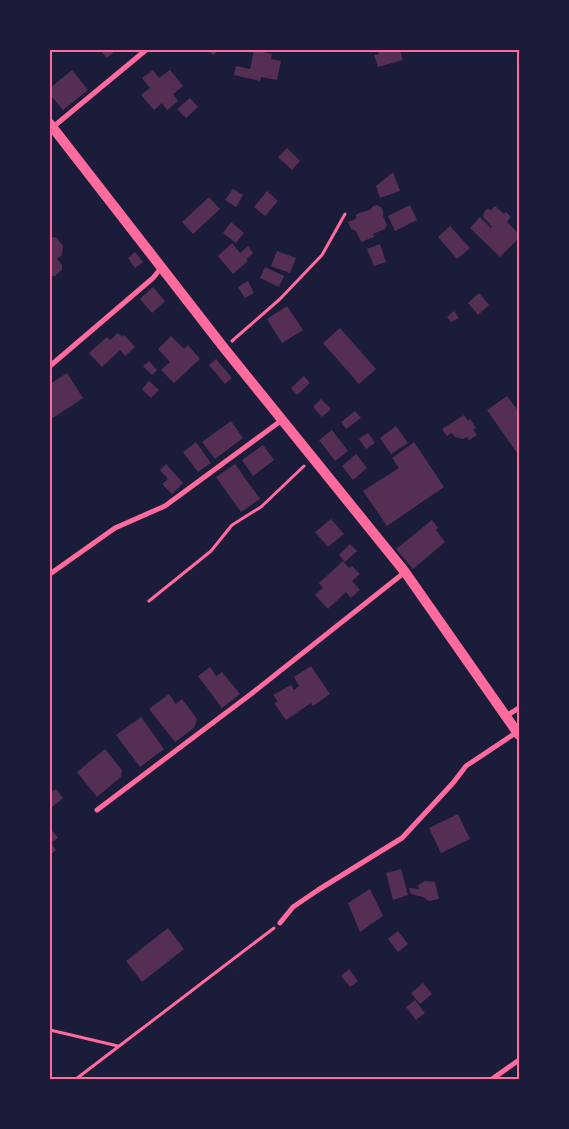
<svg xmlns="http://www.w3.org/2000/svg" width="569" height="1129" font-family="Montserrat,sans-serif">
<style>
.building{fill:#542f53}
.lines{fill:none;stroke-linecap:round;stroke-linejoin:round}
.path{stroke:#ff6b9d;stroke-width:3}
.minor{stroke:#ff6b9d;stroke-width:5}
.secondary{stroke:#ff6b9d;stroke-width:10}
.neatline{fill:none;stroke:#ff6b9d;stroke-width:2}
</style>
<rect width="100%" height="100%" fill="#1b1b3a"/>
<path class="building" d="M100,50H116L107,58Z
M207,50H218L214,55Z
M254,50L272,54L271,59L281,61L277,80L261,77L260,81L234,75L236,66L250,69Z
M377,50H400L403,60L378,67L374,55L379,54Z
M72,70L88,90L63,110L50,95V88Z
M153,70L159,78L170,70L183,86L173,94L178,101L167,110L162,103L154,110L141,95L150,88L142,78Z
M190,98L198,107L186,118L177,109Z
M287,148L300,161L292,170L278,157Z
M393,172L400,191L380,198L376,186Z
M233,189L243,195L236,207L225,200Z
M267,191L278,201L265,216L254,207Z
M209,197L220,209L193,234L182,222Z
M377,205L381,207L383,211V216L387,225L385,229L373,234L374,237L361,242L356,231L351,229L348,222L356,219V215L359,213L370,210L373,206Z
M410,205L417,220L395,231L388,216Z
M495,206L504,214L506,212L511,217L507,222L519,234V238L500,257L470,228L480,217L491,228L492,227L483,217L484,212L487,209L491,210Z
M231,222L244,233L236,243L223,233Z
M450,226L470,248L457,259L438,237Z
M53,237L57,238L63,246L62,255L57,259L62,265V270L55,276H50V240Z
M232,243L240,253L248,246L253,253L246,259L248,261L233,274L218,256Z
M380,244L386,262L374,266L367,249Z
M277,251L296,258L290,273L271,266Z
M135,252L143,262L135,268L128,258Z
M265,267L284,276L279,287L260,278Z
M248,281L254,293L245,298L238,287Z
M153,287L165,301L152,313L140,299Z
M479,293L489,305L478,315L468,303Z
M287,306L303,330L282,343L267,319Z
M454,311L459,318L451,322L447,317Z
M340,328L376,369L359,384L323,343Z
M118,333L122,337L124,335L135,347L125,356L120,350L102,367L89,353L107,337L110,340Z
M171,336L184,349L188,345L200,359L174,383L161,370L170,362L158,349Z
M216,359L232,378L225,384L209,365Z
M149,361L157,370L152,375L143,366Z
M67,373L83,398L53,418L50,414V384Z
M304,376L310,383L297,395L291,388Z
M149,381L159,390L151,398L142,389Z
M507,396L519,412V451L517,453L487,410Z
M321,399L331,409L322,417L313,407Z
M355,411L361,418L346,429L341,422Z
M464,415L468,421L470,419L476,428L473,429L477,435L469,440L467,437L463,439L455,437L452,433L447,436L442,429Z
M231,421L243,438L215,459L202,442Z
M396,426L408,443L391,454L380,438Z
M332,430L348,451L335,461L319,440Z
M368,433L375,443L366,449L359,439Z
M196,442L211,463L198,472L183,452Z
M414,442L444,487L387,526L363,491L399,468L392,458Z
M263,445L274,460L253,476L242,460Z
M356,454L367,468L353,480L342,466Z
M166,464L183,483L172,494L162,484L168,479L160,470Z
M235,464L260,499L241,512L216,477Z
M331,519L344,534L328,547L315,532Z
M432,520L438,528L436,530L445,542L413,569L396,549Z
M350,544L357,551L345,562L339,555Z
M343,561L349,568L352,566L360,574L352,581L360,590L351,598L346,592L328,609L315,595L323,588L319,583Z
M311,666L330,694L313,706L311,703L286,720L274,703L278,701L273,695L291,685L294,690L299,686L294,677Z
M210,667L216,676L222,672L240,694L222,708L198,676Z
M169,694L176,704L182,699L197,719L194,728L175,742L149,709Z
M141,717L164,749L140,767L116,735Z
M105,749L122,770L121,777L97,797L77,772Z
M56,789L63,798L50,809V793Z
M458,814L470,839L441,853L429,828Z
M50,828L58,838L51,843L56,850L50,855Z
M401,869L408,895L393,900L386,873Z
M425,881L435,882L439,899L429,901L423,897L411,894L409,888L419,889L418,885Z
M370,889L383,916L360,932L348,903Z
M168,928L184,949L142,982L126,961Z
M398,931L408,944L398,952L388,939Z
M349,969L358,981L350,987L341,976Z
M423,983L432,994L420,1004L411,993Z
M415,1000L425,1013L416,1020L406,1007Z"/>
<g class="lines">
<path class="path" d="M232,341L280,299L322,255L345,214
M149,601L211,551L232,525L261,507L304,466
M50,1030L118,1046
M76,1079L274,928"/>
<path class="minor" d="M53,127L146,50
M50,366L153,278L161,268
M50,574L115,528L165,506L282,420
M506,716L519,708
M97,810L251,694L405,572
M280,923L293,907L318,890L402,838L453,783L466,766L517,732
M492,1079L519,1060"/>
<path class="secondary" d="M50,124L224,348L405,572L519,735"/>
</g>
<rect width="569" height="1129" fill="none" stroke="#1b1b3a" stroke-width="102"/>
<rect x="51" y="51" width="467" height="1027" class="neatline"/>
</svg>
